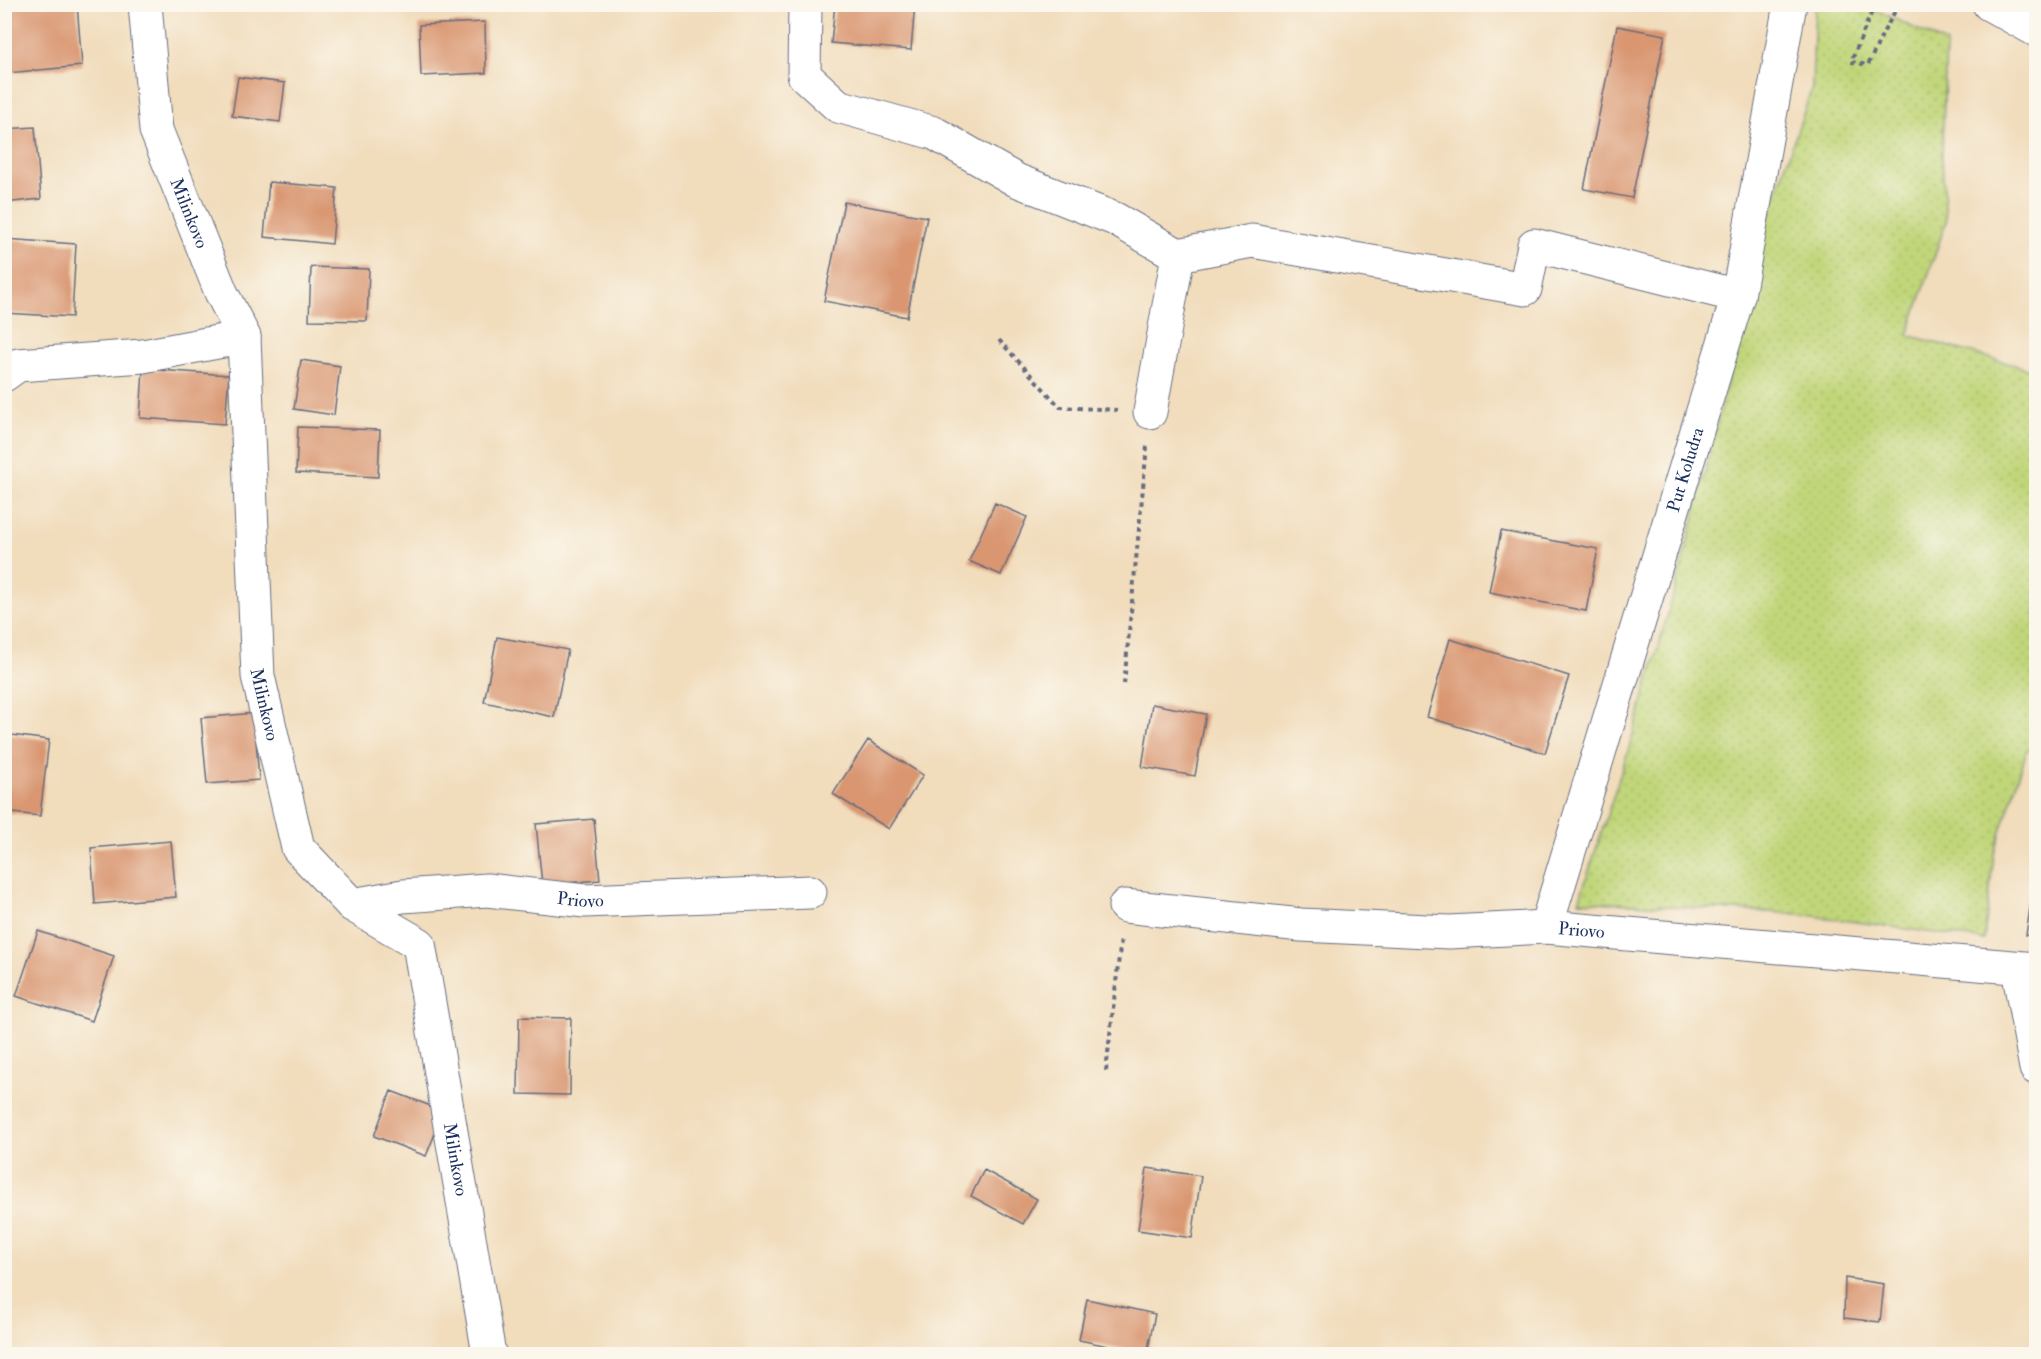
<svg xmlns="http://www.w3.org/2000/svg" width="2041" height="1359" font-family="'IM FELL Double Pica',serif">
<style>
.grass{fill:url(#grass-dots);stroke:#6e826c;stroke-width:1.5}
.building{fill:#d99671}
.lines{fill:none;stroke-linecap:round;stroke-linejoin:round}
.minor-casing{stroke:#666c7f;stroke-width:35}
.major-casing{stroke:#666c7f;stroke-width:35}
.path{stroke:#666c7f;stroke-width:4;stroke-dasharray:4.5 4.5;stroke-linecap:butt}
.minor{stroke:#fff;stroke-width:33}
.major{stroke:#fff;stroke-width:33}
.labels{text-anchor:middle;stroke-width:5;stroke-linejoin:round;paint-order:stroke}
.street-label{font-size:18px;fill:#1b2f5e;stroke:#fbf7ec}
</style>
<defs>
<pattern id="grass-dots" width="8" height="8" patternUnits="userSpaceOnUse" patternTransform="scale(1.5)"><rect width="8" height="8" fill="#c1d679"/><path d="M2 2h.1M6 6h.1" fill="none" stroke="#a5b86b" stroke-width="1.8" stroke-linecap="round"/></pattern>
</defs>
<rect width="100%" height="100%" fill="#fbf7ec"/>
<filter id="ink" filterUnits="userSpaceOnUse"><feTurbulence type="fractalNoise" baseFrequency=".0167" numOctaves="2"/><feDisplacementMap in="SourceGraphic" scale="12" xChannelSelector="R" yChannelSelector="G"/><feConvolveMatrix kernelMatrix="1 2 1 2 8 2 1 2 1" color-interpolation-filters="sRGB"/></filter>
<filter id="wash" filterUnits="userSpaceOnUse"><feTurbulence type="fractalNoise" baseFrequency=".008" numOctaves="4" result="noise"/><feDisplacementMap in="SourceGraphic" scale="24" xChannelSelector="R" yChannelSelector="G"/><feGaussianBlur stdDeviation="1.35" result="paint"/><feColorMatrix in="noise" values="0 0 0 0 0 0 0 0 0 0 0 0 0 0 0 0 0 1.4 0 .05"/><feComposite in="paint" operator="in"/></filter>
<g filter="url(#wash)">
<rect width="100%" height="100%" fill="#f1dcbb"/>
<path class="grass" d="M1815,5H1865L1946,43L1942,157L1946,222L1908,335L2036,371V745L2027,750L1994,854L1984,940L1800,914L1579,901L1629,748L1683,561L1769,214L1812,88Z"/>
<g id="blocks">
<path class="building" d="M4,4H77L82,66L7,73L4,46Z
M835,4H915L911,50L831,43Z
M485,22L486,73L421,76L419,25Z
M1617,26L1665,35L1632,198L1584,189Z
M238,77L285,83L280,122L232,116Z
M35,127L41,199L4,203V129Z
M269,182L337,188L332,244L264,237Z
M844,202L927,217L907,317L824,301Z
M4,239L76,244L72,317L4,313Z
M311,267L369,269L367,321L309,320Z
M301,360L340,366L334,415L294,409Z
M143,369L229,375L225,424L140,418Z
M298,427L380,430L378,477L296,473Z
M995,503L1027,517L1001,575L969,561Z
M1501,531L1598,549L1586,611L1489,592Z
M497,637L568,650L554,717L484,702Z
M1450,639L1569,676L1545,753L1427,717Z
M1152,704L1206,714L1195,776L1142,767Z
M254,713L259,780L207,784L201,718Z
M4,734L49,740L40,816L4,812Z
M868,740L923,775L889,829L833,794Z
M594,819L600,880L542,885L536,824Z
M171,841L176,897L95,904L91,848Z
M2035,874H2036V936L2026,935Z
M38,931L114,956L92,1021L16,996Z
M519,1017L571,1018L570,1095L518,1094Z
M391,1091L444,1111L426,1156L374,1136Z
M1147,1168L1201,1176L1192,1238L1138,1230Z
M984,1170L1037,1199L1023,1224L971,1196Z
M1845,1278L1884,1284L1880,1322L1844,1318Z
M1087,1299L1155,1314L1147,1354L1079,1340Z"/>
</g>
</g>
<g filter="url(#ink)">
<use href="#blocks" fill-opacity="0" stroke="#666c7f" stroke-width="1.5"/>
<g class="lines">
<g class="minor-casing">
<g id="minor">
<path id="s1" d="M145,4L156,130L221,292L244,337L258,676L298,848L352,905L419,944L489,1354"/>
<path d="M805,4L804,75L838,106L934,133L1016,180L1115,219L1178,255"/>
<path d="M4,375L18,365L143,356L244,337"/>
<path d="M1150,412L1178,255L1252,241L1525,289L1534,245L1738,296"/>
<path id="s2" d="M352,905L403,896L487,890L585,901L810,892"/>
<path id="s3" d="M1125,906L1301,925L1449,932L1546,927L2036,969"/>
<path id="s4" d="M1546,927L1738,296L1790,4"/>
<path d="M2018,969L2036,1068"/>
</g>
</g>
<g class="major-casing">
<path id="major" d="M1989,4L2036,30"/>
</g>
<path class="path" d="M1875,4L1851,62L1868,65L1883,33L1899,4
M999,340L1060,407L1117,410
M1124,684L1147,446
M1106,1071L1121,939"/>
<use href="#minor" class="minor"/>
<use href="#major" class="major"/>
</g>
</g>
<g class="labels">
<g class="street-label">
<text dy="6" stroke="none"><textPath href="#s1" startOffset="216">Milinkovo</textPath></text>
<text dy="6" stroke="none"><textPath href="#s4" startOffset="478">Put Koludra</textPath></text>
<text dy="6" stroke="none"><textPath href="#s1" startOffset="720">Milinkovo</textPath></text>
<text dy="6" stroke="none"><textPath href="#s2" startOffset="230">Priovo</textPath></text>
<text dy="6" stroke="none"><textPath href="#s3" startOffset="458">Priovo</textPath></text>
<text dy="6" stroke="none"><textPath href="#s1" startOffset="1242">Milinkovo</textPath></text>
</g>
</g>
<rect width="2041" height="1359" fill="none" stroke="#fbf7ec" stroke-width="24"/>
</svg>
